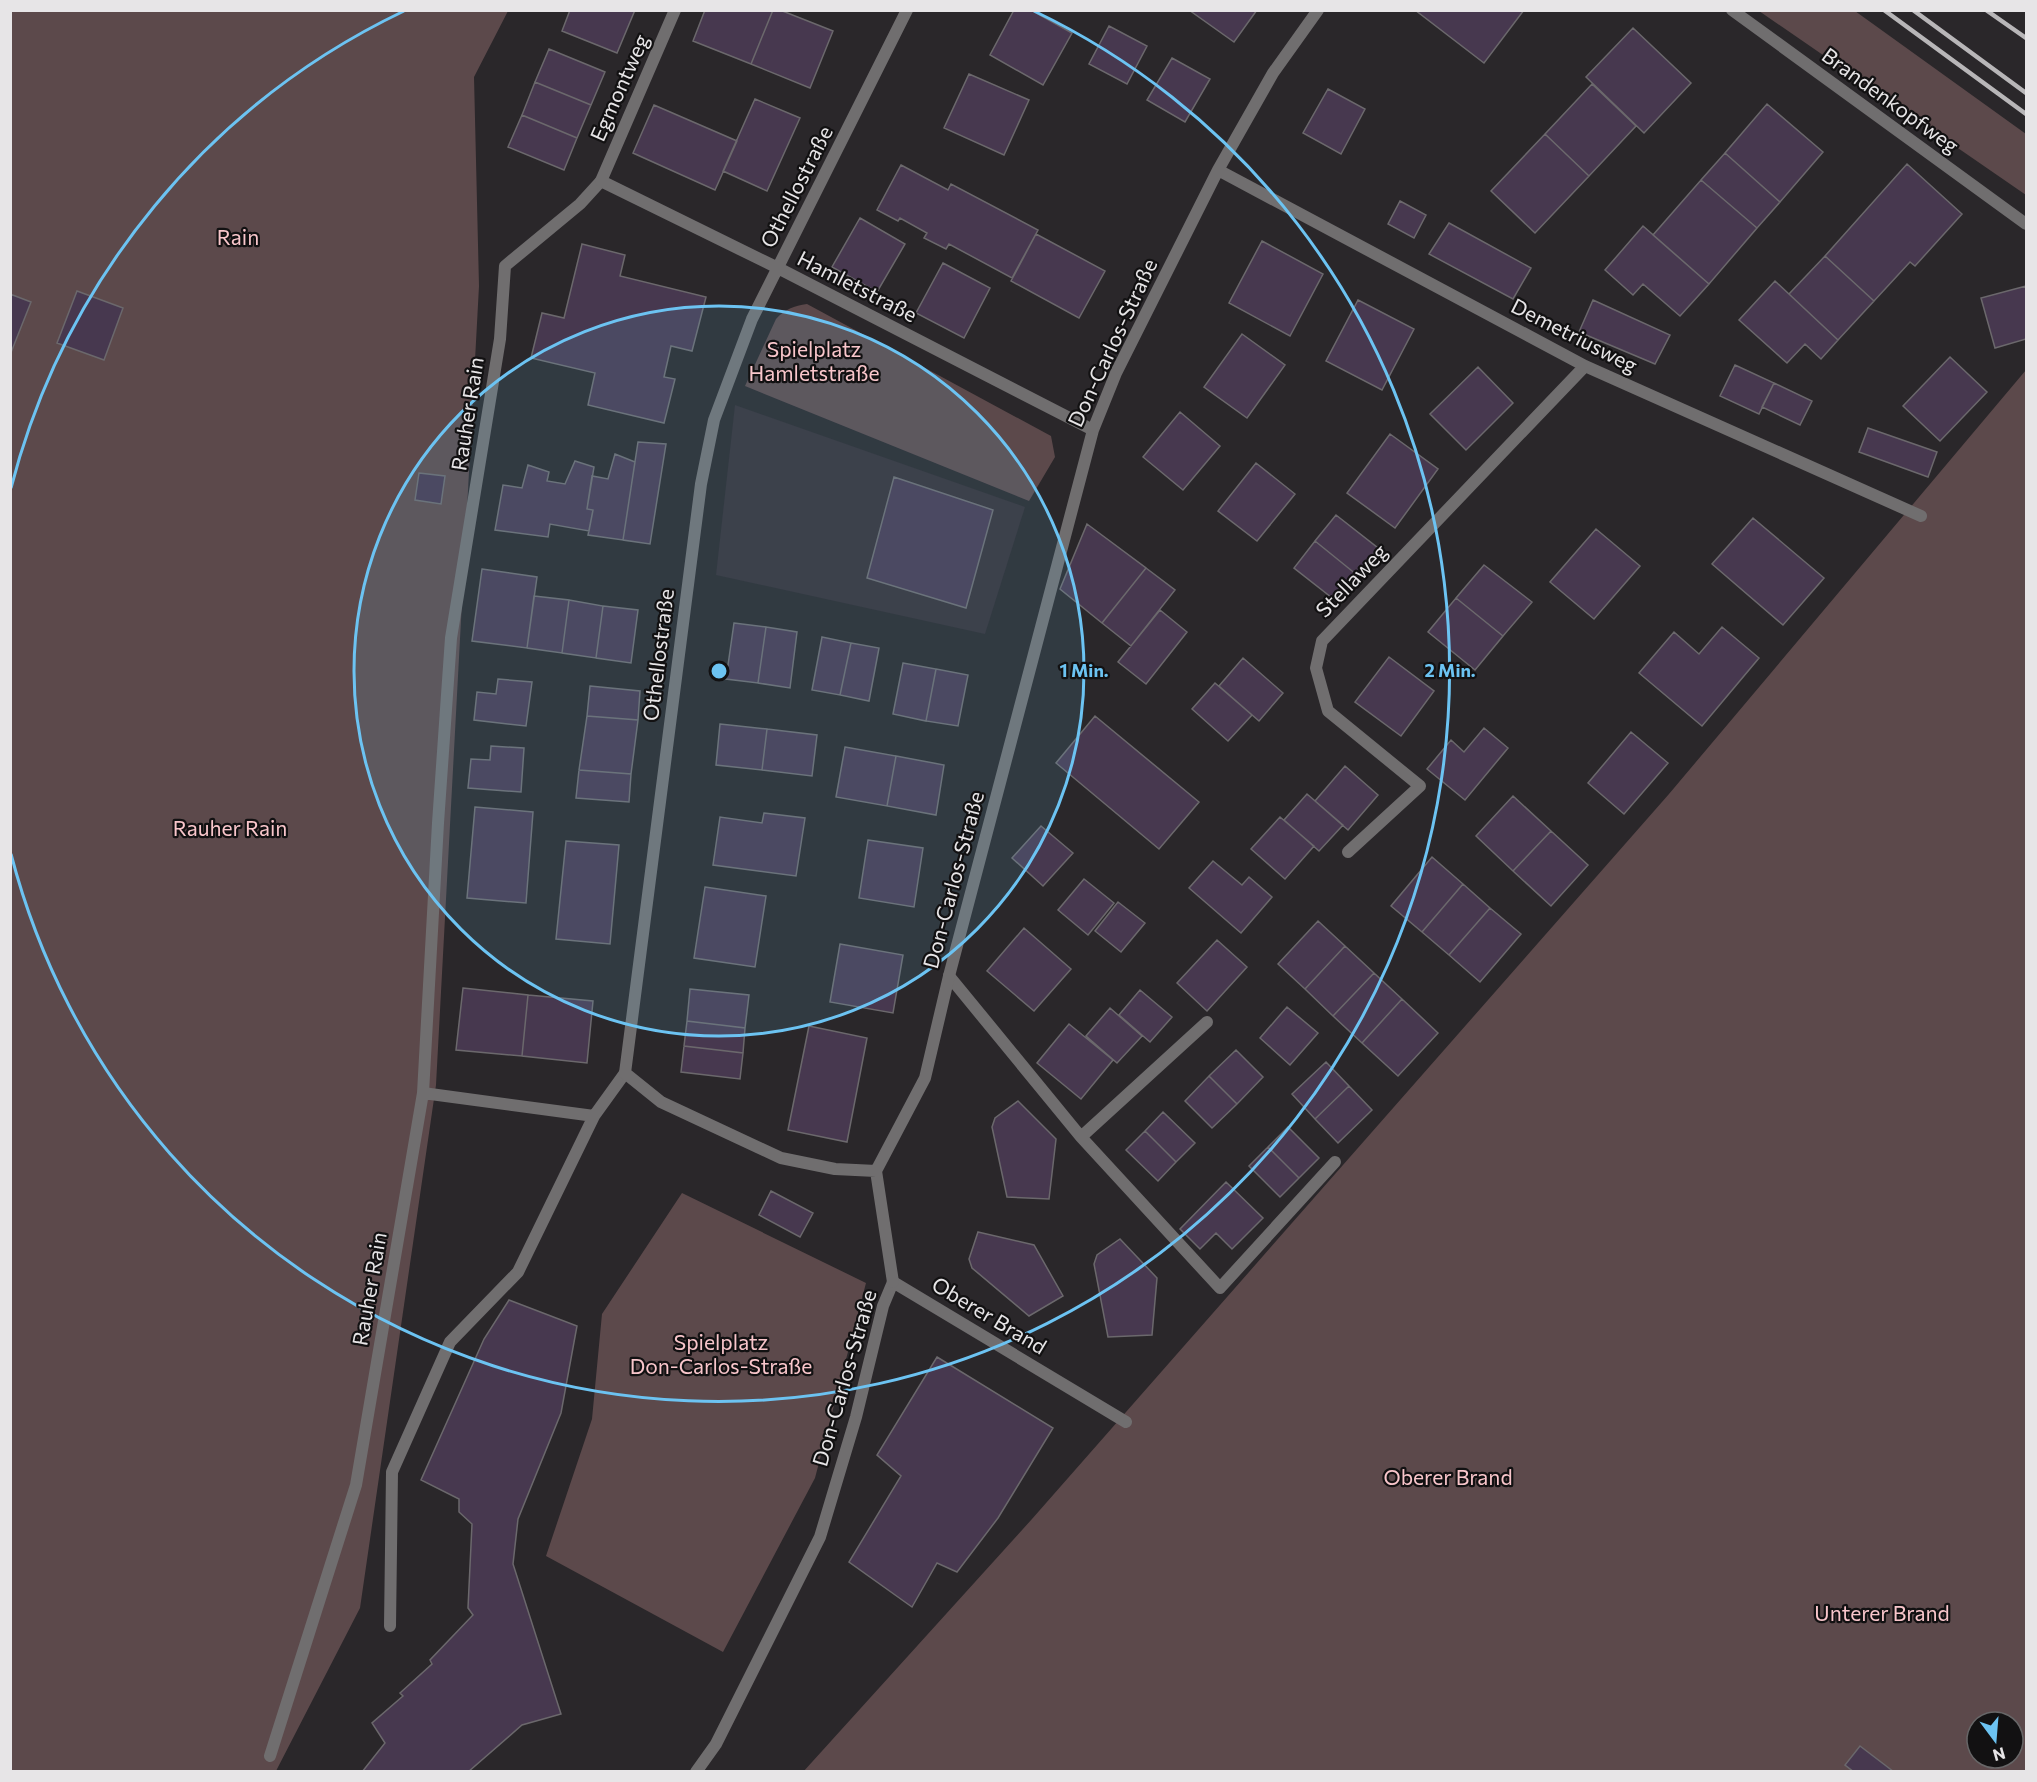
<svg xmlns="http://www.w3.org/2000/svg" width="2037" height="1782" font-family="Commissioner,sans-serif">
<style>
.built{fill:#362f35}
.green{fill:#5c494b;fill-rule:evenodd}
.building{fill:#47384f;stroke:#6b686c;stroke-width:1.5}
.lines{fill:none;stroke-linecap:round;stroke-linejoin:round}
.lane{stroke:#706e6f;stroke-width:12}
.street{stroke:#706e6f;stroke-width:12}
.rail{stroke:#b8b6b8;stroke-width:4.5}
.ring{fill:none;stroke:#6cc3f2;stroke-width:3}
.labels{text-anchor:middle;stroke-width:4.5;stroke-linejoin:round;paint-order:stroke}
.street-label{font-size:21px;fill:#e7e5e7;stroke:#121112}
.park-label{font-size:21px;fill:#f9c6cb;stroke:#121112}
.centre{fill:#6cc3f2;stroke:#121112;stroke-width:3}
.ring-label{font-size:18px;text-anchor:middle;font-weight:bold;fill:#6cc3f2;stroke:#121112;stroke-width:4.5;stroke-linejoin:round;paint-order:stroke}
</style>
<rect width="100%" height="100%" fill="#2a272a"/>
<path class="built" d="M735,405L1025,507L985,634L716,575Z"/>
<path class="green" d="M11,11H508L474,77L479,286L436,1085L360,1608L276,1771L11,1772Z
M1759,11H1855L2026,134V195Z
M807,304L1051,436L1055,457L1029,501L745,386L776,319C785,309 794,306 807,304Z
M2026,370V1771L803,1772L1032,1519L1669,794ZM1977,1722H2013V1758H1977Z
M682,1193L866,1283L815,1478L723,1652L546,1556L592,1419L602,1314Z"/>
<path class="building" d="M570,10H635L617,53L562,31Z
M705,10H773L751,64L693,41Z
M773,10H780L833,31L810,88L751,64Z
M1014,10H1031L1072,33L1043,85L990,55Z
M1189,10H1257L1234,42Z
M1415,10H1524L1484,63Z
M1109,26L1147,46L1127,84L1089,64Z
M1633,28L1691,83L1644,133L1586,77Z
M549,49L605,72L591,105L535,82Z
M1172,58L1210,79L1185,122L1147,100Z
M969,74L1029,100L1004,155L944,128Z
M535,82L591,105L577,138L522,115Z
M1592,84L1636,126L1589,176L1545,134Z
M1328,89L1365,109L1341,154L1303,133Z
M755,99L800,118L767,191L723,171Z
M1767,104L1823,152L1780,202L1725,153Z
M654,105L737,141L715,190L633,153Z
M522,115L577,138L564,170L508,147Z
M1545,134L1589,176L1535,233L1491,191Z
M1725,153L1780,202L1757,228L1701,180Z
M1907,164L1962,214L1915,266L1910,262L1874,301L1825,256Z
M901,165L948,190L951,184L1038,230L1012,278L949,244L946,249L924,238L927,233L900,218L898,221L877,210Z
M1701,180L1757,228L1709,284L1653,235Z
M1400,201L1426,215L1414,238L1388,224Z
M860,218L905,244L877,292L832,267Z
M1449,223L1531,268L1513,299L1429,254Z
M1643,226L1709,284L1680,316L1643,284L1633,295L1605,270Z
M1036,234L1105,271L1079,318L1011,281Z
M1262,241L1323,274L1290,336L1229,303Z
M582,244L625,255L620,276L706,297L692,351L671,346L664,377L675,379L664,423L588,405L595,373L531,358L542,313L564,318Z
M1825,256L1874,301L1838,340L1789,294Z
M943,263L990,288L964,338L916,313Z
M1775,281L1838,340L1821,359L1805,344L1787,363L1739,320Z
M2026,286V339L1995,348L1981,298Z
M77,291L123,308L104,360L57,343Z
M10,294L31,302L10,355Z
M1358,300L1414,329L1382,390L1326,361Z
M1593,300L1670,335L1655,364L1579,332Z
M1242,334L1285,365L1247,418L1204,387Z
M1950,357L1987,392L1940,441L1903,406Z
M1735,365L1774,383L1759,414L1720,396Z
M1478,367L1513,403L1466,450L1430,414Z
M1774,383L1812,401L1800,425L1762,407Z
M1180,412L1220,446L1183,490L1143,457Z
M1868,428L1937,452L1928,477L1859,452Z
M1390,434L1438,469L1395,528L1347,493Z
M638,442L666,444L650,544L623,540Z
M615,454L635,462L623,540L588,535L593,510L587,509L592,476L608,479Z
M575,461L594,467L587,509L593,510L589,531L550,524L548,537L495,530L503,485L522,488L528,465L549,472L547,481L565,484Z
M1256,463L1295,494L1257,541L1218,511Z
M419,473L445,476L441,504L415,500Z
M894,477L993,510L966,608L867,578Z
M1336,515L1378,548L1357,575L1315,541Z
M1753,518L1824,578L1783,625L1712,564Z
M1087,524L1146,568L1102,623L1060,589Z
M1596,529L1640,566L1594,619L1550,582Z
M1315,541L1357,575L1336,601L1294,568Z
M1484,565L1532,602L1503,636L1456,598Z
M1146,568L1175,590L1131,646L1102,623Z
M482,569L537,577L527,648L472,641Z
M534,596L569,600L562,653L527,648Z
M1456,598L1503,636L1475,670L1428,632Z
M569,600L603,606L596,658L562,653Z
M603,606L638,610L631,663L596,658Z
M1160,610L1187,632L1146,684L1118,662Z
M734,623L766,627L758,683L726,679Z
M766,627L797,632L790,688L758,683Z
M1722,627L1759,658L1702,726L1639,673L1674,632L1699,654Z
M822,637L851,643L840,695L812,690Z
M851,643L879,648L869,701L840,695Z
M1389,657L1434,691L1401,736L1355,702Z
M1243,658L1283,693L1259,721L1219,686Z
M903,663L936,669L926,721L893,714Z
M936,669L968,675L958,726L926,721Z
M498,679L532,682L526,726L474,720L477,692L496,694Z
M1215,683L1252,715L1228,741L1192,709Z
M590,686L640,691L638,720L587,716Z
M587,716L638,720L631,774L579,770Z
M1095,716L1199,802L1159,849L1056,763Z
M720,724L767,729L762,770L716,765Z
M1484,728L1508,748L1465,800L1427,769L1451,740L1464,752Z
M767,729L817,735L812,776L762,770Z
M1631,732L1668,763L1624,814L1588,783Z
M491,746L524,748L521,792L468,788L471,759L490,760Z
M845,747L896,756L887,806L836,797Z
M896,756L944,765L936,815L887,806Z
M1345,766L1378,795L1348,830L1315,801Z
M579,770L631,774L629,802L576,798Z
M1307,794L1343,825L1319,851L1284,820Z
M1513,796L1551,831L1513,871L1476,836Z
M475,807L533,812L526,903L467,898Z
M764,813L805,818L796,876L713,865L720,817L762,823Z
M1280,817L1314,846L1285,879L1251,849Z
M1041,826L1073,853L1043,886L1012,858Z
M1551,831L1588,865L1551,906L1513,871Z
M868,840L923,848L914,907L859,898Z
M566,841L619,845L610,944L556,939Z
M1432,857L1463,884L1422,932L1391,906Z
M1213,861L1242,885L1249,877L1272,897L1241,933L1189,888Z
M1084,879L1114,903L1088,935L1058,910Z
M1463,884L1490,908L1449,955L1422,932Z
M705,887L766,896L755,967L694,958Z
M1118,902L1145,923L1121,952L1095,931Z
M1490,908L1521,934L1480,982L1449,955Z
M1318,921L1345,946L1305,989L1278,964Z
M1024,928L1071,969L1034,1011L987,971Z
M1217,940L1247,967L1207,1011L1177,983Z
M840,944L903,955L893,1013L830,1002Z
M1345,946L1374,973L1333,1016L1305,989Z
M1374,973L1402,999L1362,1043L1333,1016Z
M463,988L528,995L522,1056L456,1050Z
M690,989L749,995L745,1028L687,1021Z
M1140,990L1172,1017L1150,1042L1119,1015Z
M528,995L593,1001L587,1063L522,1056Z
M1402,999L1438,1033L1398,1076L1362,1043Z
M1287,1007L1318,1033L1290,1065L1260,1038Z
M1110,1008L1142,1036L1117,1063L1086,1036Z
M687,1021L745,1028L743,1053L684,1046Z
M1069,1024L1113,1060L1081,1099L1037,1063Z
M809,1026L867,1038L847,1142L788,1130Z
M684,1046L743,1053L740,1079L681,1072Z
M1236,1050L1263,1077L1237,1104L1209,1076Z
M1326,1062L1349,1086L1315,1119L1292,1094Z
M1209,1076L1237,1104L1212,1128L1185,1101Z
M1349,1086L1372,1110L1338,1143L1315,1119Z
M1018,1101L1056,1139L1049,1199L1007,1197L992,1127L995,1118Z
M1163,1112L1195,1143L1176,1162L1145,1131Z
M1288,1127L1319,1158L1299,1178L1268,1147Z
M1145,1131L1176,1162L1158,1181L1126,1150Z
M1268,1147L1299,1178L1280,1197L1249,1166Z
M1226,1182L1263,1218L1232,1249L1216,1233L1200,1249L1180,1229Z
M771,1191L813,1213L800,1237L759,1215Z
M978,1232L1034,1245L1063,1296L1029,1316L972,1268L969,1259Z
M1120,1239L1157,1278L1152,1335L1108,1337L1094,1264L1097,1255Z
M509,1300L577,1326L561,1413L518,1519L513,1564L561,1714L522,1725L468,1772H362L385,1743L372,1723L403,1696L400,1693L432,1664L430,1660L473,1615L468,1608L472,1524L459,1512V1499L421,1480L484,1339Z
M937,1357L1053,1428L998,1518L957,1572L937,1563L912,1607L849,1562L901,1476L877,1455Z
M1860,1746L1894,1772H1854L1845,1765Z"/>
<g class="lines">
<path class="lane" d="M1732,10L2026,224
M949,976L1081,1137L1220,1288L1335,1162
M423,1093L594,1116
M1081,1137L1207,1022
M390,1626L392,1472L450,1342L518,1272L594,1116L625,1073
M270,1756L356,1485L423,1093L438,823L451,638L500,339L505,266L580,204L601,181
M696,1772L716,1744L820,1537L856,1417L883,1306L893,1282L1126,1422"/>
<path class="street" d="M675,10L601,181L778,268L1093,430
M1218,170L1585,366L1921,516
M1348,852L1420,786L1328,711L1316,668L1322,641L1585,366
M876,1171L835,1169L781,1158L661,1102L625,1073L701,484L714,420L752,319L907,10
M893,1282L876,1171L925,1078L949,976L1093,430L1116,373L1218,170L1273,73L1318,10"/>
<path class="rail" d="M1884,10L2026,114
M1913,10L2026,93
M1986,10L2026,38"/>
</g>
<circle cx="719" cy="671" r="365" fill="#6cc3f2" fill-opacity=".12"/>
<g class="ring">
<circle cx="719" cy="671" r="365"/>
<path d="M11 488A731 731 0 0 1 404 11M1034 11A731 731 0 1 1 11 854"/>
</g>
<g class="labels">
<g class="street-label">
<text transform="translate(620 88) rotate(-66)" y="7">Egmontweg</text>
<text transform="translate(1890 101) rotate(36)" y="7">Brandenkopfweg</text>
<text transform="translate(797 187) rotate(-63)" y="7">Othellostraße</text>
<text transform="translate(857 287) rotate(27)" y="7">Hamletstraße</text>
<text transform="translate(1574 336) rotate(27)" y="7">Demetriusweg</text>
<text transform="translate(1113 343) rotate(-65)" y="7">Don-Carlos-Straße</text>
<text transform="translate(468 414) rotate(-81)" y="7">Rauher Rain</text>
<text transform="translate(1352 581) rotate(-46)" y="7">Stellaweg</text>
<text transform="translate(659 655) rotate(-83)" y="7">Othellostraße</text>
<text transform="translate(954 880) rotate(-75)" y="7">Don-Carlos-Straße</text>
<text transform="translate(370 1289) rotate(-80)" y="7">Rauher Rain</text>
<text transform="translate(989 1316) rotate(31)" y="7">Oberer Brand</text>
<text transform="translate(845 1378) rotate(-74)" y="7">Don-Carlos-Straße</text>
</g>
<g class="park-label">
<text x="238" y="245">Rain</text>
<text x="814" y="357">Spielplatz<tspan x="814" dy="24">Hamletstraße</tspan></text>
<text x="230" y="836">Rauher Rain</text>
<text x="721" y="1350">Spielplatz<tspan x="721" dy="24">Don-Carlos-Straße</tspan></text>
<text x="1448" y="1485">Oberer Brand</text>
<text x="1882" y="1621">Unterer Brand</text>
</g>
</g>
<circle cx="719" cy="671" r="9" class="centre"/>
<g class="ring-label">
<text x="1084" y="677">1 Min.</text>
<text x="1450" y="677">2 Min.</text>
</g>
<rect width="2037" height="1782" fill="none" stroke="#e7e5e7" stroke-width="24"/>
<g transform="translate(1995 1740) rotate(164)"><circle r="28" fill="#121112" stroke="#676667" stroke-width="1.5"/>
<path d="M0-4.5L10 22L0 15L-10 22Z" fill="#6cc3f2"/>
<text y="-9" font-size="16" font-weight="bold" text-anchor="middle" fill="#e7e5e7">N</text>
</g>
</svg>
